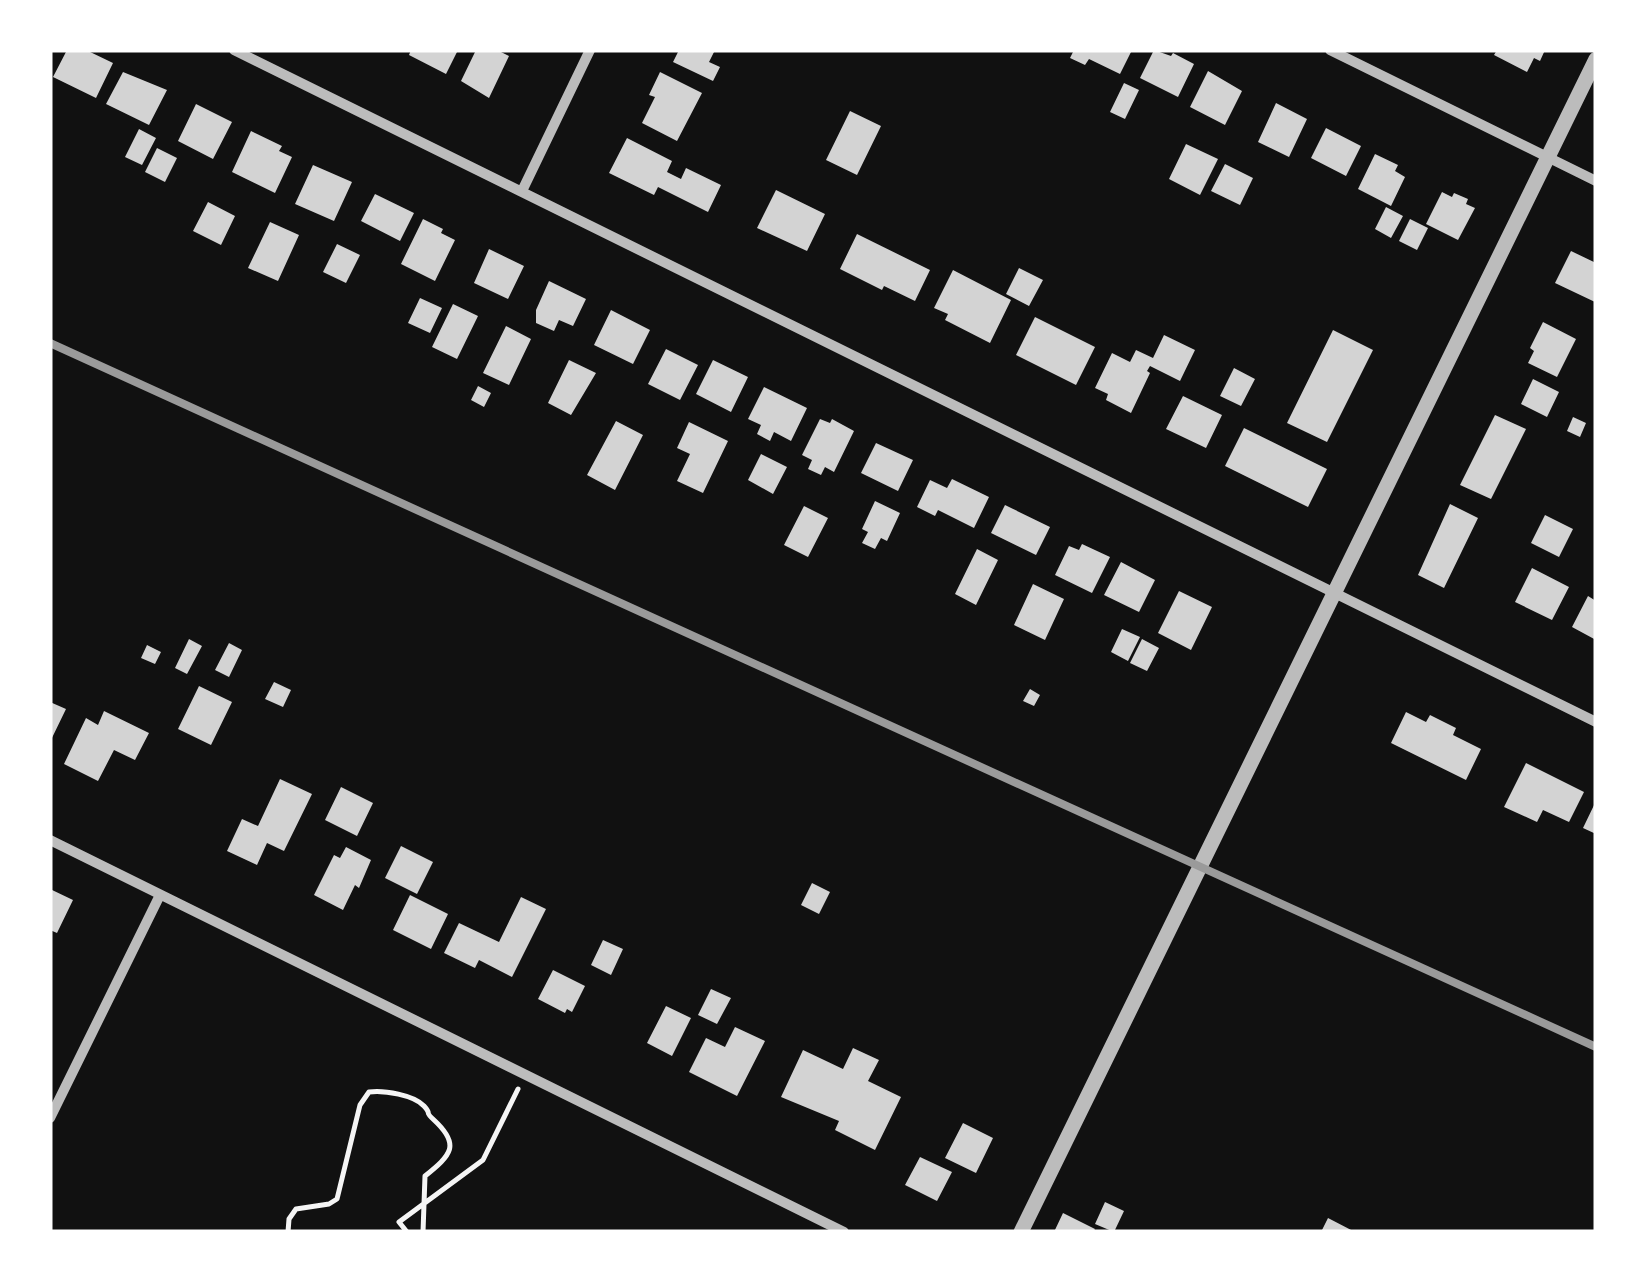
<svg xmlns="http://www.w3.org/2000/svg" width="1646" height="1282" font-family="'Work Sans',sans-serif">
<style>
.building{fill:#d3d3d3}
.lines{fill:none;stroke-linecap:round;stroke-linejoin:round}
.path{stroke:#f5f5f5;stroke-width:5}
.minor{stroke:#bcbcbc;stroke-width:10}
.tertiary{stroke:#bcbcbc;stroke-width:15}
.rail{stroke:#9a9a9a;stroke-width:8}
</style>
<rect width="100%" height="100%" fill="#111"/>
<path class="building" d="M67,50H86L113,63L96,98L53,77Z
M411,50H458L446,74L409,55Z
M476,50H497L509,56L489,98L461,81Z
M679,50H715L709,62L720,67L713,81L673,62Z
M1074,50H1132L1120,74L1089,59L1085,65L1070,58Z
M1154,50L1171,56L1173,53L1194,64L1178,97L1140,78Z
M1497,50H1545L1540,61L1534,58L1527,72L1494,55Z
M1208,71L1242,91L1225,125L1190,107Z
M123,72L167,90L149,125L106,104Z
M660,72L702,93L677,141L642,123L655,97L649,95Z
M1124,83L1139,90L1125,119L1110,112Z
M1276,103L1307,119L1289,157L1258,142Z
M196,104L232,122L213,159L178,141Z
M850,111L881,126L857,175L826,160Z
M1326,128L1361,146L1346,176L1311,158Z
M139,129L156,138L142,165L125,157Z
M251,131L282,146L279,151L292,157L275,193L232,172Z
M627,138L672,161L667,172L681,179L686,168L721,185L708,212L658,187L654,195L609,173Z
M1186,144L1218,159L1200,195L1169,179Z
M157,148L177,158L165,182L145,172Z
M1375,154L1398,165L1395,171L1405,177L1391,206L1358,189Z
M1225,164L1253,178L1240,205L1211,191Z
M313,165L352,182L334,221L295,204Z
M776,190L825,214L807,251L757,228Z
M1442,192L1452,197L1454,193L1468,199L1466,204L1475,208L1458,240L1426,224Z
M375,194L414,213L400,241L361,221Z
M208,202L235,216L221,245L193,231Z
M1386,207L1403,216L1391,238L1375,229Z
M423,219L443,229L441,233L455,240L435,281L401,264Z
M1410,219L1428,228L1417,250L1399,241Z
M270,222L299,235L278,281L248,268Z
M857,234L930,270L915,301L884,286L882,290L840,269Z
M337,244L360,255L346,283L323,272Z
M489,249L524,266L508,299L474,283Z
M1571,251L1596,263L1595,302L1555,283Z
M1019,268L1043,280L1029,306L1006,294Z
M953,270L1011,300L990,343L945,320L948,314L934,308Z
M549,281L586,299L573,326L559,320L554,331L536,323V310Z
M420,298L442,308L430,333L408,323Z
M453,304L478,316L457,359L432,347Z
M611,310L650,330L633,364L594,345Z
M1035,317L1095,347L1076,385L1016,355Z
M1543,322L1576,339L1557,377L1528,363L1534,351L1530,348Z
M506,326L531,339L509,385L483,373Z
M1333,330L1373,350L1327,442L1287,423Z
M1164,335L1195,350L1180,381L1150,366L1147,371L1150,373L1131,413L1106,400L1108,394L1095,388L1112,353L1130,362L1136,350L1153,358Z
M666,349L698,365L680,400L648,384Z
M569,360L596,373L571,415L548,403Z
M713,360L748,377L731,412L696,394Z
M1234,368L1255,379L1241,406L1220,396Z
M1533,379L1559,392L1547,417L1521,404Z
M478,386L491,393L484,407L471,400Z
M764,387L807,408L791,441L774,432L770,441L757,434L761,425L748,419Z
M1183,396L1222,415L1206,448L1166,429Z
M1495,415L1526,429L1491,499L1460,485Z
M1573,417L1586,423L1580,437L1567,431Z
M820,419L830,423L832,419L854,431L834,472L825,467L821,475L808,469L812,460L802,455Z
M616,421L643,435L615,490L587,475Z
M689,422L728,441L703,493L677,481L690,454L677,448Z
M1244,428L1327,469L1308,507L1225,466Z
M876,443L913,460L898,491L861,473Z
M761,454L787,467L773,494L748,480Z
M952,479L989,497L974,528L938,510L935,516L917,507L930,480L947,488Z
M875,501L900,513L887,541L881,538L875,549L862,543L868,532L862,529Z
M1450,504L1478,518L1444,588L1418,575Z
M1005,505L1050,527L1036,555L991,533Z
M804,506L828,518L808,557L784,545Z
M1545,515L1573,529L1559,557L1531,543Z
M1082,544L1110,557L1092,593L1055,575L1069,546L1079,550Z
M977,549L998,560L976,605L955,594Z
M1121,562L1155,580L1139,612L1104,595Z
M1532,568L1569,587L1552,620L1515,602Z
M1033,584L1064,599L1045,640L1014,625Z
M1179,591L1212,607L1191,650L1158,633Z
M1588,596L1596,601V640L1572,627Z
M1122,629L1140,637L1128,661L1111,652Z
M189,639L202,646L187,674L175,668Z
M1142,639L1159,648L1147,671L1130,663Z
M229,643L242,650L229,677L215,670Z
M147,645L161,652L155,664L141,658Z
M274,682L291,690L283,707L265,699Z
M199,686L232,702L211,745L178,729Z
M1030,689L1040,695L1034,706L1023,701Z
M50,702L66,709L50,742Z
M104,711L149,733L135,760L114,750L98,781L64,764L86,718L98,725Z
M1406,712L1426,722L1430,715L1456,728L1453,735L1481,749L1466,780L1391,743Z
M1526,763L1584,792L1569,822L1543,810L1537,822L1504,807Z
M280,779L312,794L284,851L267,843L257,865L227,851L242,819L258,826Z
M341,787L373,803L357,836L325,820Z
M1596,801V834L1583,828Z
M401,846L433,862L417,894L385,878Z
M346,847L371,860L359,888L355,885L343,910L314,895L334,855L340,858Z
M812,883L830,892L819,914L801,905Z
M50,889L73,900L57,933L50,930Z
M410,895L448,914L431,949L393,930Z
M521,897L546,909L512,977L479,960L475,968L444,953L459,923L499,942Z
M603,940L623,949L611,975L591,965Z
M553,970L585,986L572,1012L567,1009L565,1013L538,999Z
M711,989L731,998L717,1024L698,1015Z
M666,1006L691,1018L672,1056L647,1043Z
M735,1027L765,1041L737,1096L689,1072L706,1038L725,1047Z
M853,1048L879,1060L868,1081L901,1097L875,1150L835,1130L839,1121L781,1097L803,1050L843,1069Z
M963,1123L993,1138L976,1173L945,1158Z
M920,1157L952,1172L937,1201L905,1185Z
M1105,1202L1124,1211L1114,1232L1095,1224Z
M1063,1213L1095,1229L1093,1232H1054Z
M1328,1218L1355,1232H1321Z"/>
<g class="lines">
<path class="path" d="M288,1232L289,1219L296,1209L329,1204L337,1199L360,1105L369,1092C384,1090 414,1095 424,1106C433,1116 423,1110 434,1120C461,1145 451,1155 425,1176L423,1232
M407,1232L399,1222L483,1160L518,1089"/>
<path class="minor" d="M234,50L1596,722
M1330,50L1596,181
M522,191L590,50
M50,840L844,1232
M50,1118L160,895"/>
<path class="tertiary" d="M1021,1232L1596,59"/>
<path class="rail" d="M50,343L1596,1047"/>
</g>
<rect width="1646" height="1282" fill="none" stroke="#ffffff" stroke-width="105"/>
</svg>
